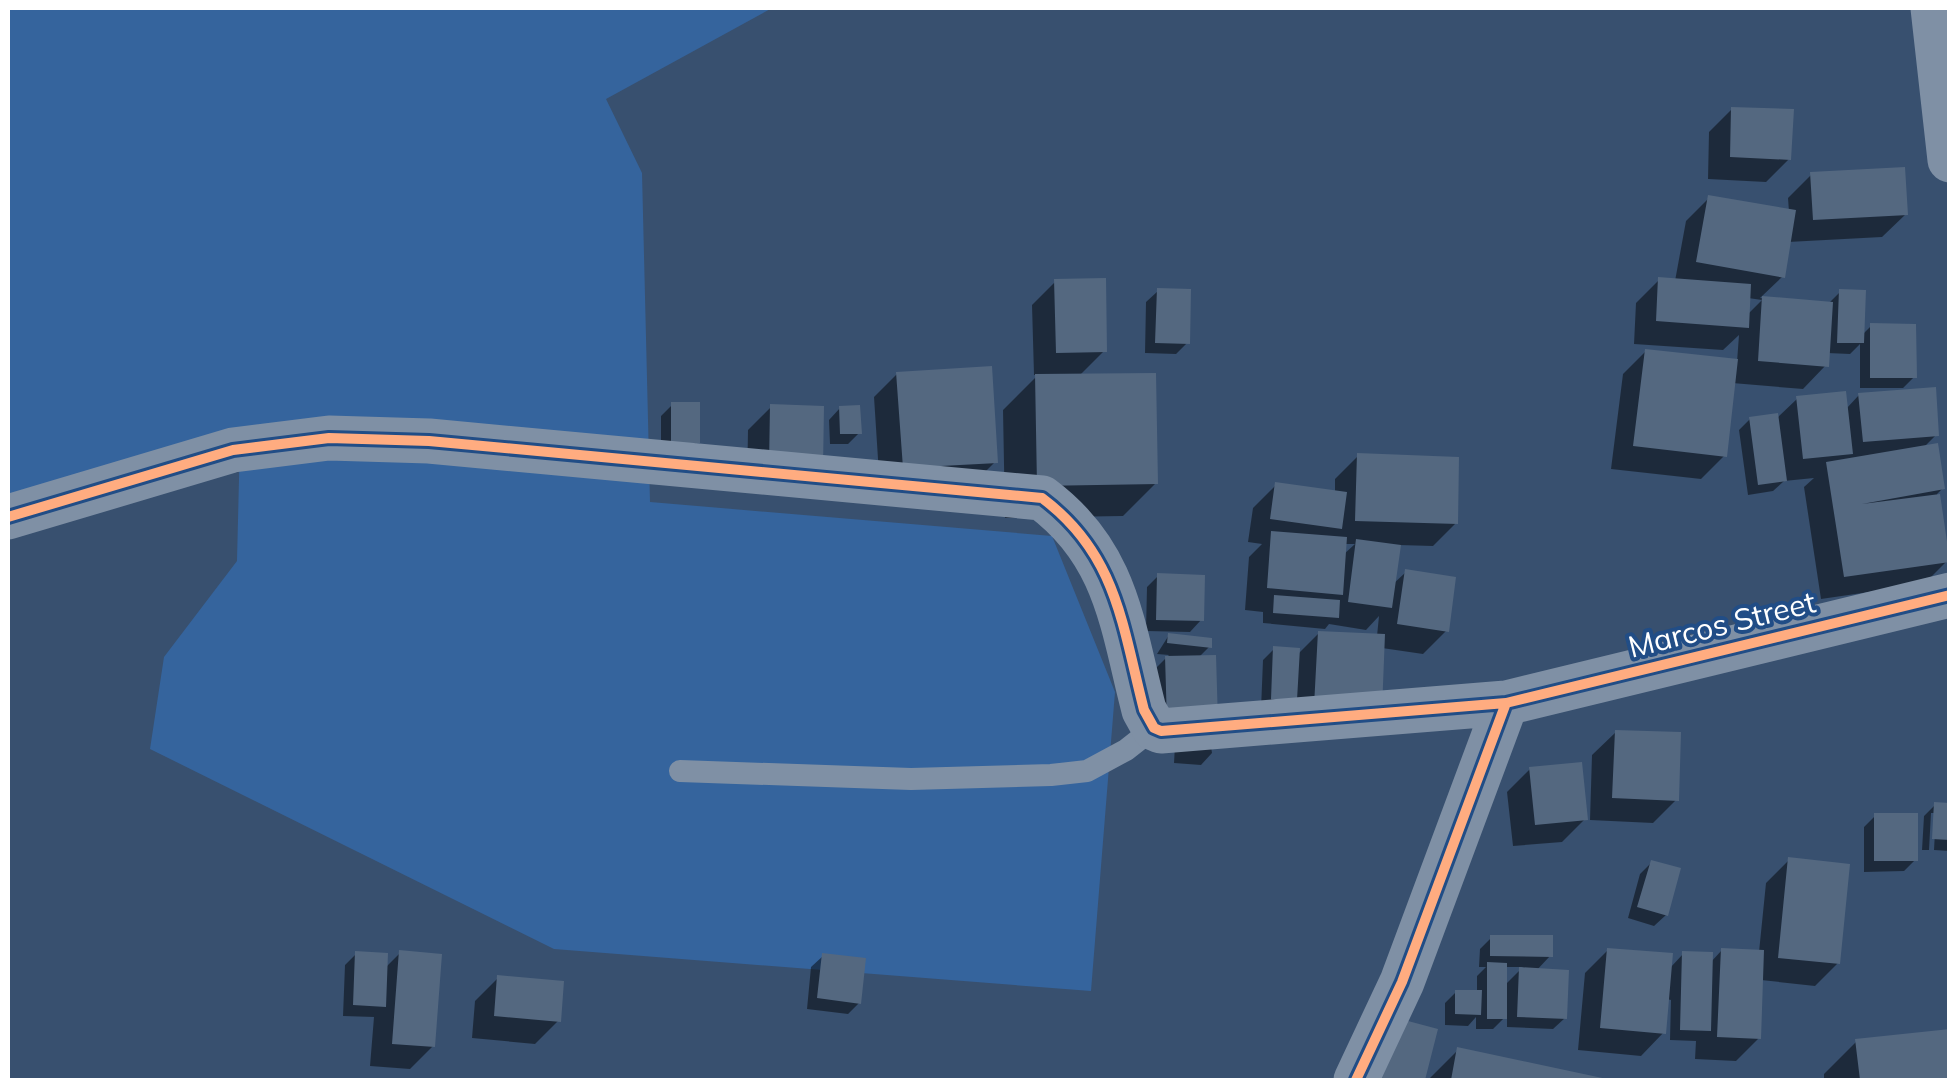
<svg xmlns="http://www.w3.org/2000/svg" width="1957" height="1088" font-family="Mulish,sans-serif">
<style>
.green{fill:#35649d}
.shadow{fill:#0007;fill-rule:evenodd}
.building{fill:#546880}
.lines{fill:none;stroke-linecap:round;stroke-linejoin:round}
.lane{stroke:#7f90a5;stroke-width:22}
.street{stroke:#7f90a5;stroke-width:45}
.cycleway-casing{stroke:#214d86;stroke-width:16}
.cycleway{stroke:#ffac80;stroke-width:10}
.labels{text-anchor:middle;stroke-width:8;stroke-linejoin:round;paint-order:stroke}
.street-label{font-size:30px;fill:#fff;stroke:#214d86}
</style>
<rect width="100%" height="100%" fill="#38506f"/>
<path class="green" d="M8,8H772L606,99L642,173L650,502L1052,536L1115,692L1091,991L554,949L150,749L164,657L237,561L240,438L8,507Z"/>
<path class="shadow" d="M1732,109L1789,159L1766,182L1708,179L1709,132Z
M1811,175L1906,214L1882,237L1788,242L1782,277L1760,298L1828,304L1840,292L1862,335L1871,326L1914,377L1903,388H1860V344L1850,354L1827,353L1826,365L1803,389L1732,383L1724,456L1701,479L1611,469L1623,374L1646,351L1737,362L1739,335L1723,350L1634,344L1636,303L1659,280L1675,281L1686,221L1709,198L1789,212L1788,198ZM1748,298L1762,300L1747,315Z
M1055,282L1104,351L1079,376L1156,483L1123,516L1005,518L1003,410L1038,375H1034L1032,305Z
M1158,291L1187,343L1176,354L1145,353L1146,302Z
M897,374L995,462L972,485L880,490L874,397Z
M1859,395L1936,435L1923,448L1943,488L1937,494L1947,561L1924,584L1821,599L1804,487L1814,478L1784,481L1773,491L1748,495L1739,430L1750,419H1776L1798,398L1846,409Z
M672,405L697,442L686,454L661,453V416Z
M771,407L821,408L747,489L748,430Z
M840,408L859,433L848,444H830L829,420Z
M1358,456L1456,523L1433,546L1398,545L1392,585L1406,572L1446,631L1423,654L1382,648L1380,709H1261L1263,660L1274,649L1297,655L1319,633L1377,636L1379,616L1366,630L1329,624L1325,629L1263,623V612L1245,610L1249,557L1262,544L1248,542L1253,508L1276,485L1335,493V479ZM1344,544H1355L1343,555Z
M1158,576L1201,620L1190,632L1146,631L1147,587Z
M1169,635L1209,647L1198,658L1212,753L1201,765L1174,763L1175,745L1143,681L1169,655L1157,654Z
M1616,732L1676,800L1653,823L1590,820L1592,755Z
M1530,769L1585,819L1562,842L1513,846L1507,792Z
M1935,805H1950V851L1934,850L1936,813H1931L1929,850H1922L1924,816Z
M1875,816L1915,860L1904,871L1864,872V827Z
M1789,860L1838,963L1815,986L1761,980L1759,1038L1736,1061L1695,1059L1696,1041L1670,1040L1671,1000L1667,999L1664,1032L1641,1056L1578,1050L1585,973L1608,950L1670,968L1683,954L1710,963L1722,950L1759,952L1766,883Z
M1651,863L1666,915L1654,926L1628,918L1640,874Z
M1491,938L1550,956L1536,971L1565,1018L1553,1029L1507,1027V1015L1493,1029H1476V1017L1468,1026L1445,1025V1003L1456,992L1477,993V976L1486,967H1479L1480,949ZM1505,967H1523L1505,985Z
M400,953L433,1046L410,1069L370,1066L374,1017L343,1016L345,965L356,954L385,968Z
M823,956L859,1003L848,1014L807,1009L811,967Z
M498,978L558,1021L535,1044L472,1038L475,1001Z
M1950,1031V1080H1824V1074L1857,1041Z
M1458,1050L1603,1080H1428Z"/>
<path class="building" d="M1731,107L1794,109L1791,160L1730,157Z
M1905,167L1908,215L1813,220L1810,172Z
M1708,195L1796,210L1785,278L1696,262Z
M1658,277L1751,284L1749,328L1656,321Z
M1106,278L1107,352L1056,353L1054,279Z
M1157,288L1191,289L1190,344L1155,343Z
M1839,289L1866,290L1864,343H1837Z
M1762,296L1833,302L1829,367L1758,361Z
M1870,323L1916,324L1917,378H1870Z
M1645,349L1738,359L1727,457L1633,446Z
M992,366L998,463L903,468L896,372Z
M1156,373L1158,484L1037,486L1035,374Z
M1936,387L1939,436L1863,442L1858,393Z
M1846,391L1853,454L1803,459L1796,396Z
M671,402H700V443H671Z
M770,404L824,406L823,468L769,467Z
M860,405L862,434H840L839,406Z
M1778,413L1787,481L1758,485L1749,417Z
M1938,443L1945,489L1862,504L1940,494L1950,562L1844,577L1826,462Z
M1357,453L1459,457L1458,524L1355,521Z
M1275,482L1347,492L1342,529L1270,519Z
M1271,531L1347,537L1343,595L1267,588Z
M1356,539L1401,545L1392,608L1348,602Z
M1405,569L1456,577L1449,632L1397,624Z
M1157,573L1205,575L1204,621L1156,620Z
M1274,595L1340,600L1339,618L1273,613Z
M1318,631L1385,634L1382,710L1314,706Z
M1168,633L1212,638V648L1167,643Z
M1273,646L1300,648L1297,700L1271,699Z
M1216,655L1218,722L1167,723L1165,656Z
M1615,730L1681,732L1679,801L1612,798Z
M1582,762L1588,820L1535,825L1529,767Z
M1934,802L1950,803V840L1932,839Z
M1874,813H1918V861H1874Z
M1788,857L1850,864L1840,964L1778,958Z
M1651,860L1681,868L1668,916L1637,907Z
M1490,935H1553V957L1490,956Z
M1607,948L1673,953L1666,1034L1600,1028Z
M1721,948L1764,950L1761,1039L1717,1037Z
M399,950L442,954L435,1047L392,1044Z
M355,951L388,953L386,1007L353,1005Z
M1682,951L1713,952L1711,1031L1680,1030Z
M822,953L866,958L861,1004L817,998Z
M1487,962L1507,963V1019H1487Z
M1519,967L1569,970L1567,1019L1517,1017Z
M497,975L564,981L561,1022L494,1016Z
M1455,990H1482L1481,1015L1455,1014Z
M1393,1017L1438,1029L1425,1080H1377Z
M1950,1029V1080H1860L1855,1039Z
M1457,1047L1607,1079V1080H1451Z"/>
<g class="lines">
<path class="lane" d="M680,771L911,779L1051,775L1087,771L1126,750L1154,728"/>
<path class="street" d="M1933,8L1950,160
M8,517L233,450L329,438L429,441L1042,498C1117,554 1122,625 1144,710L1154,728L1161,731L1506,703L1950,595
M1356,1080L1402,982L1506,703"/>
<g class="cycleway-casing">
<path id="cycleway" d="M8,517L233,450L329,438L429,441L1042,498C1117,554 1122,625 1144,710L1154,728L1161,731L1506,703L1950,595
M1356,1080L1402,982L1506,703"/>
</g>
<use href="#cycleway" class="cycleway"/>
</g>
<g class="labels">
<g class="street-label">
<text transform="translate(1722 625) rotate(-14)" y="10">Marcos Street</text>
</g>
</g>
<rect width="1957" height="1088" fill="none" stroke="#ffffff" stroke-width="20"/>
</svg>
